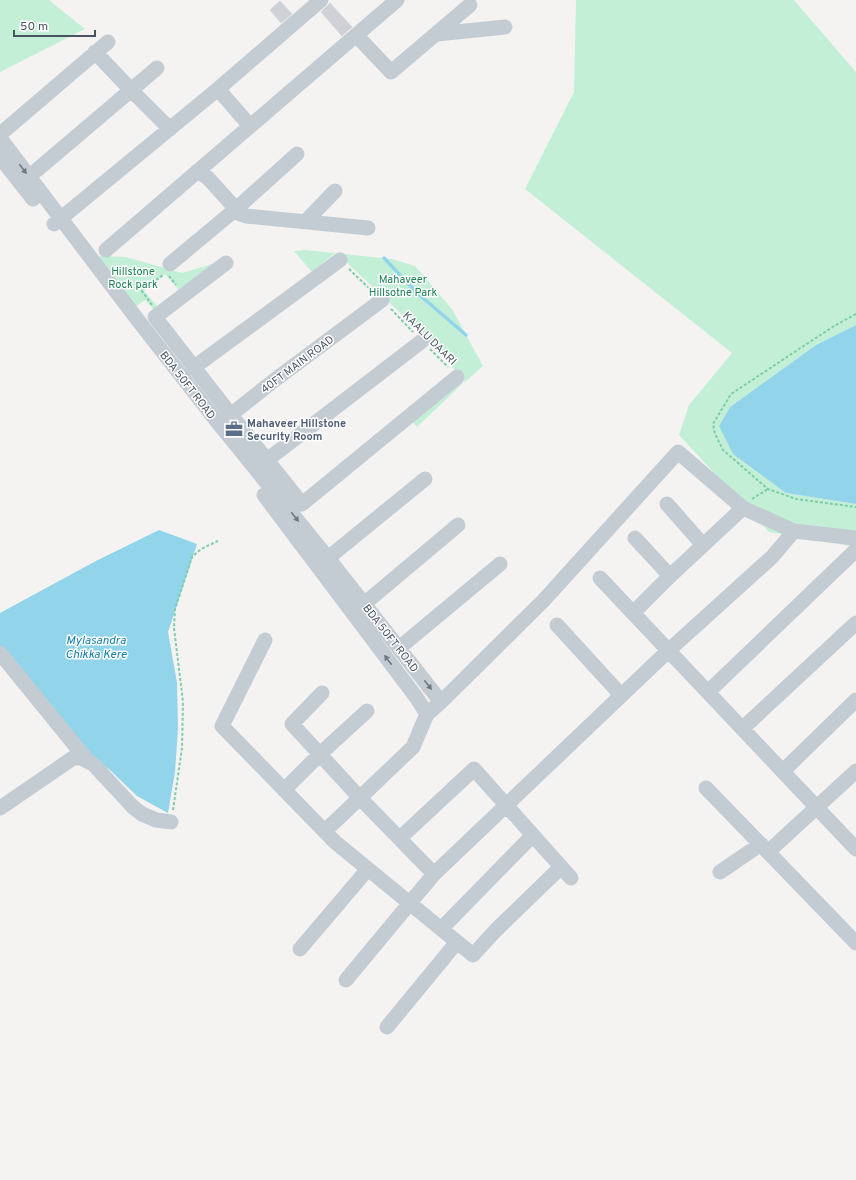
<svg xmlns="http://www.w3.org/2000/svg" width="856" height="1180" font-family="Overpass,sans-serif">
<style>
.green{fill:#c4efd7}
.water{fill:#92d4ea}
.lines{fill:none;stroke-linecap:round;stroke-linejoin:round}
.stream{stroke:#92d4ea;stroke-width:3.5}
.building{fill:#cfd1d6;stroke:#d7d8dd}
.path{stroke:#7ccda9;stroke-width:2;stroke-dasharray:3 2;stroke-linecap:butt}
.minor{stroke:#c4ccd3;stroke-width:15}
.oneway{fill:#6f7882}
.labels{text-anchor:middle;stroke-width:3;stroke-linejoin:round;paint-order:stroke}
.park-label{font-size:11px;fill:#1b8153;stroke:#fff}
.street-label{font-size:11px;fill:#4a5460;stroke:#fff}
.service-label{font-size:11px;font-weight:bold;fill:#4e5e75;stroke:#fff;text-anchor:start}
.water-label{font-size:12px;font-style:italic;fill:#117da4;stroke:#fff}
</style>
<rect width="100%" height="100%" fill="#f4f3f2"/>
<path class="green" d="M0,0H49L85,29L0,72Z
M576,0H794L856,72V325L816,345L730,407L719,426L786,493L856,504V547L769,532L679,435L689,405L732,353L525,189L574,92Z
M305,250L392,259L415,266L452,309L483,366L465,382C429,337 384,298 342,258L335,253L312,272L294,251Z
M101,256L126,257L182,273L232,258L179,290L165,274L144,291L159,308L155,311L145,300L134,308L99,257Z
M457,377L463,383L417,427L410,419Z"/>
<path class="water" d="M856,325V504L786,493L733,454L719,426L730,407L816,345Z
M159,530L197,544L168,632L177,683L178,728L175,772L168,813L137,796L109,769L84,751L0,653V613L94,562Z"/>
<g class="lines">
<path class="stream" d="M384,258L415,291L466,335"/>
</g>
<path class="building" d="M280,1L292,14L281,23L270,10Z
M330,3L352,27L342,36L321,12Z"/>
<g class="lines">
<path class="path" d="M349,269L373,292
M169,276L176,285
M152,305L142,291L163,275
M391,309L413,332
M856,314L834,326L731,394L713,424L715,434L723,450L768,489L796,499L856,507
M430,349L448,367
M752,499L768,489
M173,810L182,748L183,702L174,628L175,609L192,557L201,549L220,540"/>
<path class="minor" d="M437,34L505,27
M356,35L391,72L470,5
M95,52L131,90L170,129
M218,89L250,126
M5,130L108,42
M0,138L137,319L219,424L328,558L441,702
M0,157L33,199
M37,170L157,68
M197,171L208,178L236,209L240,214L246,216L368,228
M305,222L335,191
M54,224L218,89L321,0
M106,250L397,0
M226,263L155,317L231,415L302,504L457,377
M170,264L236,209L297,154
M193,368L340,260
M223,421L272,382L382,300
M267,460L422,341
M264,495L416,697L427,714
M667,504L703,545
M743,508L670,576L633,613L856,849
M635,538L670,576
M328,558L425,479
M600,578L633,613
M364,604L458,525
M557,625L621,695
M265,640L222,726L335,842L473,955L496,930L561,867
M399,648L500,564
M0,653L87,760
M708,692L856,550
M322,693L292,724L360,798L434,874L668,651L772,557L794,531
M743,728L856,623
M783,771L856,700
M856,771L768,852L856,943
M706,788L768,852
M284,790L320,754L367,711
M0,808L73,758H81L93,764L133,807L142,814L156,820L171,822
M325,831L413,747L427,714L441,702L544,600L678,452L743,508L794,531L856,538
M400,838L474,769L571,878
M720,872L761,844
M441,929L533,835
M300,949L368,869
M346,980L434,874
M387,1027L457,942"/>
</g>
<defs><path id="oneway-solid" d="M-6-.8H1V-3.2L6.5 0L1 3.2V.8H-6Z"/></defs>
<g class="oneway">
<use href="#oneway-solid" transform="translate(23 169) rotate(53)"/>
<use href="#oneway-solid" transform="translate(295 517) rotate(51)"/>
<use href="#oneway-solid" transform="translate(388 660) rotate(-127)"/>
<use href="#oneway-solid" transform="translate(428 685) rotate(52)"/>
</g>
<defs>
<g id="office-bare" transform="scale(1.38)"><path d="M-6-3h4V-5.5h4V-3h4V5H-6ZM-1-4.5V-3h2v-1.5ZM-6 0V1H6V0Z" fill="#5c6f8a" stroke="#fff" stroke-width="2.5" paint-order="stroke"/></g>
</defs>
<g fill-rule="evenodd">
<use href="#office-bare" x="234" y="429"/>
</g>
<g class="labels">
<g class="park-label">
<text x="133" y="275">Hillstone<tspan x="133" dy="13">Rock park</tspan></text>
<text x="403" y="283">Mahaveer<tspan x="403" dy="13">Hillsotne Park</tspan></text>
</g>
<g class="street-label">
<text transform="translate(430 338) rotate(45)" y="4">KAALU DAARI</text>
<text transform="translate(297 364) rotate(-37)" y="4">40FT MAIN ROAD</text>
<text transform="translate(188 385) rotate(52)" y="4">BDA 50FT ROAD</text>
<text transform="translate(391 638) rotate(52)" y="4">BDA 50FT ROAD</text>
</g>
<g class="service-label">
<text x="247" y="427">Mahaveer Hillstone<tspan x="247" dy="13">Security Room</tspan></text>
</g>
<g class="water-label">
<text x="96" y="644">Mylasandra<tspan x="96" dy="14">Chikka Kere</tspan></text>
</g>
</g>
<path d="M14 30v6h81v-6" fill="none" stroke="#4a5460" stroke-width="2"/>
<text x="20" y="30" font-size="12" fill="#4a5460" stroke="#ffffff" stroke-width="3" paint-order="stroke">50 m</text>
</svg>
